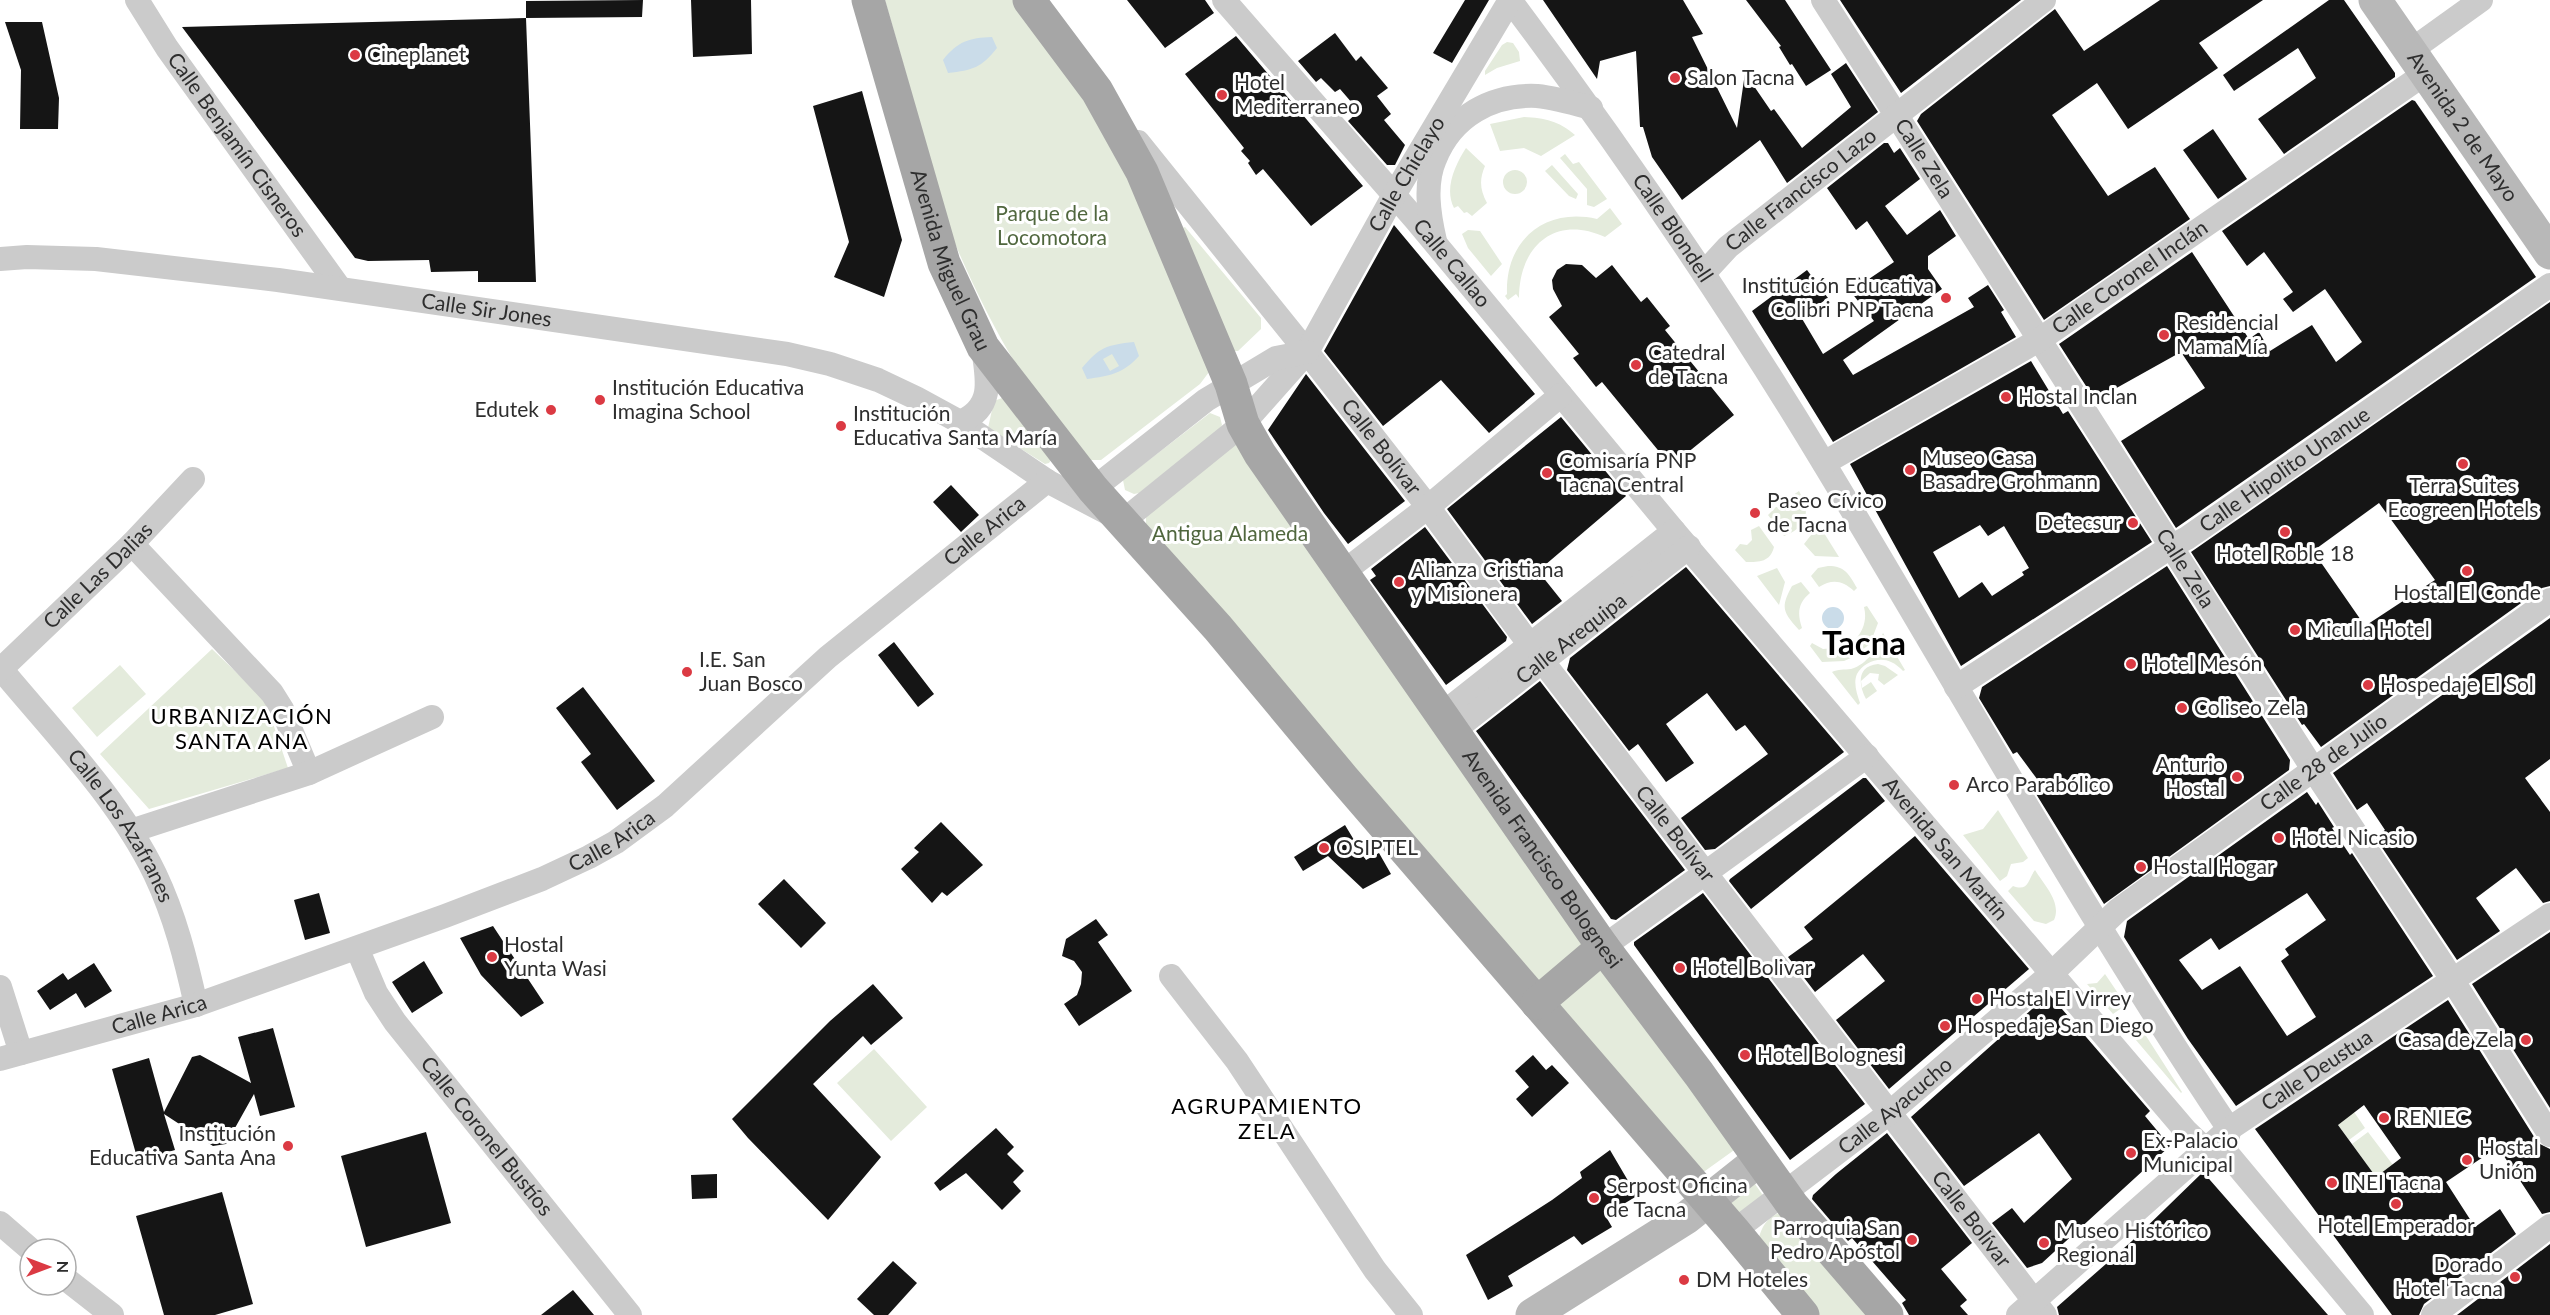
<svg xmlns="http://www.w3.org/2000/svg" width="2550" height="1315" font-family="Lato,sans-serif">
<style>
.green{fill:#e4ebdc}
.water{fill:#cadce9;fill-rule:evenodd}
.building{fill:#151515;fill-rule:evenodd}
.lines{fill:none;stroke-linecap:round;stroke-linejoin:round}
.street{stroke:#cbcbcb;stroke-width:24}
.secondary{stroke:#b8b8b8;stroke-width:33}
.primary{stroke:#a6a6a6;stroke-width:33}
.poi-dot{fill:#db3a43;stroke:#fff;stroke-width:2}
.labels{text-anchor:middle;stroke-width:6;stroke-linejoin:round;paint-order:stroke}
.poi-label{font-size:21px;fill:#2e2e2e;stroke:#fff;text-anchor:start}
.street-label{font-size:21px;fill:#2e2e2e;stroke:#fff}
.park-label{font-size:21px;fill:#50673e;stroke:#fff}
.neighbourhood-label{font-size:22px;letter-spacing:1.5px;fill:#000;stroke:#fff}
.town-label{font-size:33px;font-weight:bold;fill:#000;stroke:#fff}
</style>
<rect width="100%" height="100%" fill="#fff"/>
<path class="green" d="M885,0H1013L1112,136L1209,372L1200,384L1101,460H1087C1068,435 1047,409 1028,383C998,338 974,288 953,239Z
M1507,42L1513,43L1519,52L1520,61L1497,68L1485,75V71L1502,45Z
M1524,117C1545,118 1559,121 1575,135L1541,156L1524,148L1500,151L1490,124Z
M1466,148L1485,166C1479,180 1480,190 1487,203L1472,216L1467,212L1464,213L1458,206L1454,208C1444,189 1455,165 1466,148Z
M1565,154L1573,164L1579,162L1607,199L1594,207L1587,205V189L1560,158Z
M1552,165L1578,194L1576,199L1569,196L1545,171Z
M1503 182a12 12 0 1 1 24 0a12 12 0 1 1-24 0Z
M1610,208L1622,224L1605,237C1555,214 1519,246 1519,298L1516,294L1508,300L1505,296L1507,294C1505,240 1545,207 1597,219Z
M1185,227L1261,318V329L1238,351H1232L1180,229Z
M1468,230L1480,231L1502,264L1491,276L1468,248L1462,234Z
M1002,398L1051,460L1049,463L1045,464L988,428L994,401Z
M1210,413L1220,417L1222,425L1219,430L1139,493L1134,494L1125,490L1123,480Z
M1229,442L1241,446L1583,946L1541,984L1146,527V515Z
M1799,491C1811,513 1808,526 1784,536L1768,515L1776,507H1784L1790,497Z
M1819,525L1839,557L1815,556L1804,544Z
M1759,526L1774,547C1770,562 1760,562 1746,562L1735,550L1740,544L1747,545L1752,540L1751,530Z
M1828,566C1845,566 1849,574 1857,588L1854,591C1842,580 1832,579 1819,587L1811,576L1818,568Z
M1777,568L1785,582L1779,605L1757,576Z
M1801,582L1810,593C1798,603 1797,613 1802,628L1799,630C1783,612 1780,608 1792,586Z
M1867,606L1878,623L1870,644L1862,650L1855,640C1864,630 1867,619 1864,607Z
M1883,633L1905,670L1903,671C1900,668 1896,664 1891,662C1880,656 1863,662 1857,674C1853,683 1857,694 1860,703L1858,705L1832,672C1838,669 1844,670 1851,669C1868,664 1877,648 1883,633Z
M1812,643L1823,649L1845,647L1853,657L1844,661L1822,662L1810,646Z
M212,649L265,700L288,768L149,809L100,754Z
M1878,664L1885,666L1898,675L1884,685L1878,680L1879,674L1870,673L1861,681L1862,688L1871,682L1877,691L1866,699C1858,684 1857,666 1878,664Z
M120,665L146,694L97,737L72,708Z
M1998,810L2028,858L2023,862L2011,864L2007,876L2000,881L1963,835L1983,829Z
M2035,870C2044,885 2062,902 2054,920L2046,924L2034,921L2008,891L2013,886C2029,892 2028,879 2035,870Z
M1598,962L1737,1148L1698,1176L1556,1008Z
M2105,974L2126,1005L2113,1014L2087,984L2097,983Z
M2139,1025L2182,1092L2181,1093L2130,1033Z
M874,1049L927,1107L891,1141L837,1083Z
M2354,1112L2365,1128L2349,1140L2338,1125Z
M2368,1132L2393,1165L2376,1178L2352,1144Z
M1755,1184L1762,1194L1760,1203L1736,1215L1729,1204Z
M1781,1212L1875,1315H1816L1757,1245C1761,1229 1764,1219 1781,1212Z"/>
<path class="water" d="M992,37L997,48C981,68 973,70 948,73L943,60C958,41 969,38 992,37Z
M1134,342L1139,356C1124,373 1110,376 1087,379L1082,368C1100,347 1106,345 1134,342ZM1112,354L1119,366L1110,371L1103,359Z
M1822 618a11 11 0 1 1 22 0a11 11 0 1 1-22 0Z"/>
<path class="building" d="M643,0L642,17L526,18V1Z
M691,0H751L752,54L693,57Z
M1127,0H1205L1214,13L1165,48Z
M1465,0H1489L1452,63L1433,53Z
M1543,0H1683L1703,34L1692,37L1737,128L1745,73L1771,111L1774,109L1802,148L1851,107L1831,74L1846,63L1878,112L1787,183L1760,140L1682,200L1652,157L1643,127H1640L1636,51L1600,61L1597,79Z
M1746,0H1785L1831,70L1806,86L1792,64L1790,65L1779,47L1781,46Z
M1840,0H2021L1901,93Z
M2160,0H2263L2199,43L2218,68L2128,129L2097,83L2052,115L2108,196L2155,167L2190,219L2044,320L1917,121L1921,114L2055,9L2084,51Z
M2329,0H2344L2395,73V77L2284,154L2258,119L2316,78L2298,48L2234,91L2223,75Z
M526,18L536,282H478V271L431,272L429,260L368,261L355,258L182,27Z
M5,22H42L59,98L58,129H20L21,70Z
M1335,33L1356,61L1361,56L1388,88L1377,96L1391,114L1384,120L1405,145L1395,165H1387L1348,121L1359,111L1340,89L1335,92L1321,78L1316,82L1298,61Z
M1236,36L1363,186L1311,226L1263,169L1256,175L1248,163L1250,161L1241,151L1244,148L1185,74Z
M862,91L902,240L884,297L834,277L849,242L813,106Z
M2412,100L2415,101L2536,277L2176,528L2121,441L2205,388L2181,352L2095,400L2059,344L2192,252L2249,339L2259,332L2270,351L2312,325L2336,362L2362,342L2325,289L2293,312L2283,299L2293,292L2264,252L2247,266L2222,231Z
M2213,129L2247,179L2218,199L2183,150Z
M1884,143H1888L1894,153L1900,148L1920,179L1885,206L1907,235L1940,210L1956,236L1928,256V269L1942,289L1843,360L1853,375L1974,307L1968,298L1988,285L2004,310L2001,312L2016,337L1833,442L1752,311L1807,270L1828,298L1801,317L1823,354L1874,321L1847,287L1859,277L1863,283L1894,262L1867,221L1856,230L1827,188Z
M1394,225L1535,394L1489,433L1441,380L1383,426L1324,351Z
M1566,264L1582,265L1596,278L1612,265L1641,302L1647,297L1670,326L1665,330L1734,415L1671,466L1602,382L1596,387L1585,373L1573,358L1579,354L1549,317L1562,306L1553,289L1552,280L1557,270Z
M2550,302V586L2542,588L2321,747L2304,724L2302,725L2191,552ZM2379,503L2435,580L2365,626L2313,551Z
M2031,361L2063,414L2068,411L2152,542L1961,666L1850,464ZM1980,525L1988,536L2004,526L2029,568L2022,572L2024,575L1992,596L1982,582L1959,598L1933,552Z
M1306,374L1405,501L1348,544L1324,513L1268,430Z
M1561,417L1626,496L1538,571L1562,601L1532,624L1447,509Z
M951,485L979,515L961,532L933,502Z
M1425,527L1507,637L1506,641L1446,685L1370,580L1376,576L1371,569Z
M2167,566L2290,760L2289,770L2104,904L2033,789L2040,783L2017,752L2013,754L1979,698L1982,687Z
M1686,567L1844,752L1715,849L1705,850L1681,818L1768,754L1745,725L1736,731L1707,693L1666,724L1694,763L1666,782L1638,744L1629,751L1567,670L1570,658Z
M2550,618V759L2525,778L2550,812V901L2543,903L2516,868L2476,898L2500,931L2457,960L2375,837L2385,830L2367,803L2357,810L2333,773Z
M894,642L934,694L918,707L878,655Z
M1540,681L1685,870L1616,920L1611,919L1476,731Z
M583,687L655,781L617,810L581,762L591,754L556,708Z
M1863,778H1866L1885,801L1751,909L1729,881L1730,879Z
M2307,792L2316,805L2318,802L2334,827L2332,828L2350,855L2352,853L2433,976L2236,1106L2188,1039L2124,937L2127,921ZM2307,893L2326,920L2285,949L2289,955L2281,961L2316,1017L2287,1036L2240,966L2202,990L2179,960L2211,938L2219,950Z
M941,822L983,865L947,896L942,892L932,903L901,869L919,852L914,848Z
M1345,825L1366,860L1379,853L1391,874L1363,889L1328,856L1303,871L1294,857Z
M1915,836L2029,969L1889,1089L1836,1020L1885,981L1863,954L1815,992L1788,957L1813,939L1804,927Z
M784,879L826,923L801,948L758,904Z
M319,893L330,933L305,940L294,900Z
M1703,893L1865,1104L1790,1160L1634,945V942Z
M1096,919L1108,935L1098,942L1132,991L1079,1026L1064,1004L1077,995L1081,984L1082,972L1074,961L1062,956L1066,939Z
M493,926L544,1003L521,1017L481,975L460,938Z
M2550,932V1108L2472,984Z
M424,961L443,993L412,1013L392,982Z
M94,963L112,991L85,1008L76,993L50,1010L37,991L63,973L68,980Z
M873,984L903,1018L871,1045L863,1036L813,1084L881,1157L828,1220L748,1138L732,1119L830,1021Z
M2049,994L2150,1111L2145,1116L2170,1146L2042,1263L2027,1268L1992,1223L2012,1208L2024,1223L2072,1179L2039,1133L1964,1186L1911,1117Z
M2448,1000L2538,1143L2550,1149V1212L2542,1214L2498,1147L2446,1182L2475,1227L2500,1209L2516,1234L2424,1304L2419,1315H2392L2255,1129ZM2364,1105L2401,1158L2376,1177L2338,1125Z
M273,1028L295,1107L260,1116L254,1094L226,1144L213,1146L164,1114L175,1150L138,1161L112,1069L149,1058L164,1112L192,1057L200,1055L251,1083L238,1037Z
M1533,1055L1546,1070L1552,1065L1569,1083L1532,1117L1516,1099L1529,1087L1515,1071Z
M996,1128L1014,1147L1007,1154L1024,1171L1013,1182L1021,1191L1002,1210L966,1173L940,1191L934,1183Z
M426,1132L451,1223L366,1247L341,1156Z
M1887,1133L1972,1243L1941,1269L1967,1300L1960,1306L1968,1315H1909L1902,1303L1906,1300L1852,1238L1848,1241L1812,1199L1813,1195L1836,1174Z
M1610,1150L1637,1196L1605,1215L1612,1227L1582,1245L1574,1236L1508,1276L1513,1286L1488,1300L1466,1255L1552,1200L1582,1178L1580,1172Z
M2203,1172L2328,1315H2059L2057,1307L2132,1241Z
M717,1174V1198L692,1199L691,1175Z
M222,1192L253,1304L215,1315H164L136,1216Z
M2550,1244V1315H2457Z
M893,1261L917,1283L888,1315H874L857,1299Z
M573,1290L594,1315H541Z"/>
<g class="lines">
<g class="street">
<path id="s1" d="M137,0L167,48L339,287"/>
<path id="s2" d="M1224,0L1415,219L1674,531L2186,1131L2205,1149L2226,1152"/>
<path id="s3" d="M1510,0C1622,149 1727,303 1823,462C1958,685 2084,913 2229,1129L2226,1152L2362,1315"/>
<path id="s4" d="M1823,0L2313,769L2441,962L2550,1135"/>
<path d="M2410,51L2481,0"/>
<path id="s5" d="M1138,142L1307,352L1428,507L1530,645L2045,1315"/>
<path d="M1435,241C1429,215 1424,184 1435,159C1452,116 1492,94 1537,96C1556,98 1573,103 1591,108"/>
<path id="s6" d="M0,259L27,257L96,259L278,280L787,354L830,364L878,380L916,398L960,422L1047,481L1123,521L1243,424L1307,352L1394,195L1510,0"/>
<path id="s7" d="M1704,273L1728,247L2044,0"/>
<path d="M960,422C994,408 988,380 983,349"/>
<path id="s8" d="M1824,463L2039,340L2426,73"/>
<path d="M1077,486L1093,489L1206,400L1276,358L1307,352"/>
<path d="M132,544L272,693L282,709L309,773"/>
<path d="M1342,573L1428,507L1561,395"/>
<path id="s9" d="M1,669C55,734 118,798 155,874C175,916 186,960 196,1005"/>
<path id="s10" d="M0,670L132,544L193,479"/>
<path id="s11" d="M1956,687L2172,546L2187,538L2550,285"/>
<path d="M1441,715L1674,531"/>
<path id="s12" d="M1453,731L1689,547"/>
<path d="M131,831L309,773L432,717"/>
<path d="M1603,947L1867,756"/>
<path id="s13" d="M357,948L376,993L395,1022L630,1315"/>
<path d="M1171,976L1237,1061L1375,1270L1411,1315"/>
<path d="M0,987L21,1053"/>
<path id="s14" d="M0,1059L196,1005L445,916L542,879L589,857L616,842L665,806L828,657L1047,481"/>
<path d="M0,1223L30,1249"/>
<path id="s15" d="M1734,1231L1888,1114L2051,974L2118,910L2550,600"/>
<path d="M66,1279L112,1315"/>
<path id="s16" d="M2018,1315L2229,1129L2550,915"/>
<path d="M2433,1315L2550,1226"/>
</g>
<g class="secondary">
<path id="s17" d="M2375,0L2550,253"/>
<path d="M1532,1315L1686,1218L1759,1160"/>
</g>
<g class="primary">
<path id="s18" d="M868,0L944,263L983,347L1093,489L1218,628L1343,778L1734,1231L1803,1315"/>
<path id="s19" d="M1029,0L1097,91L1142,172L1231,384L1243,424L1260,454L1603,947L1699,1074L1793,1206L1887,1315"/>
<path d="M1537,1003L1603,947"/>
</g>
</g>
<g class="poi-dot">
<circle cx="355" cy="55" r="6"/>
<circle cx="1675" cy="78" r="6"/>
<circle cx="1222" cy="95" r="6"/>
<circle cx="1946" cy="298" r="6"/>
<circle cx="2164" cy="335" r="6"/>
<circle cx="1636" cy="365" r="6"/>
<circle cx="2006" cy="397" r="6"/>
<circle cx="600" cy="400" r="6"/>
<circle cx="551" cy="410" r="6"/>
<circle cx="841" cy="426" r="6"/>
<circle cx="2463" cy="464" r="6"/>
<circle cx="1910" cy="470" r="6"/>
<circle cx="1547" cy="473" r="6"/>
<circle cx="1755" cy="513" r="6"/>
<circle cx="2133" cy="523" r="6"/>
<circle cx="2285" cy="532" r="6"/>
<circle cx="2467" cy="571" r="6"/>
<circle cx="1399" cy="582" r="6"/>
<circle cx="2295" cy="630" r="6"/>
<circle cx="2131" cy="664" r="6"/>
<circle cx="687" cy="672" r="6"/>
<circle cx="2368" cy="685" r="6"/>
<circle cx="2182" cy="708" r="6"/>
<circle cx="2237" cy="777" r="6"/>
<circle cx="1954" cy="785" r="6"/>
<circle cx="2279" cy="838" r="6"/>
<circle cx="1324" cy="848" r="6"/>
<circle cx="2141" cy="867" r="6"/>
<circle cx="492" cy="957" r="6"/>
<circle cx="1680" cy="968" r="6"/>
<circle cx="1977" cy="999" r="6"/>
<circle cx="1945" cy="1026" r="6"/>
<circle cx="2526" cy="1040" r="6"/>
<circle cx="1745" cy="1055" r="6"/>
<circle cx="2384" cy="1118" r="6"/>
<circle cx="288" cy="1146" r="6"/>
<circle cx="2131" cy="1153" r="6"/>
<circle cx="2467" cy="1160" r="6"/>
<circle cx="2332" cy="1183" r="6"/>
<circle cx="1594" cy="1198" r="6"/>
<circle cx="2396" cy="1204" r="6"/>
<circle cx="1912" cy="1240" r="6"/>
<circle cx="2044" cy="1243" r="6"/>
<circle cx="2515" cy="1277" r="6"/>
<circle cx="1684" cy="1280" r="6"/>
</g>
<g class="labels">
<g class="poi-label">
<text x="367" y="62">Cineplanet</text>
<text x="1687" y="85">Salon Tacna</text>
<text x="1234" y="90">Hotel<tspan x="1234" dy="24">Mediterraneo</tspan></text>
<text x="1934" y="293" text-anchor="end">Institución Educativa<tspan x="1934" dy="24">Colibri PNP Tacna</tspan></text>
<text x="2176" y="330">Residencial<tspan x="2176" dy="24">MamaMía</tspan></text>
<text x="1648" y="360">Catedral<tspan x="1648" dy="24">de Tacna</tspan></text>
<text x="612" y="395">Institución Educativa<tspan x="612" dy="24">Imagina School</tspan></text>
<text x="2018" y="404">Hostal Inclan</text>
<text x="539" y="417" text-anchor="end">Edutek</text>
<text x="853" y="421">Institución<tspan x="853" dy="24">Educativa Santa María</tspan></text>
<text x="1922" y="465">Museo Casa<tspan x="1922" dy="24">Basadre Grohmann</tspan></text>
<text x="1559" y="468">Comisaría PNP<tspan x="1559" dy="24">Tacna Central</tspan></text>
<text x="2463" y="493" text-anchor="middle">Terra Suites<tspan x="2463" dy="24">Ecogreen Hotels</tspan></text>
<text x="1767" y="508">Paseo Cívico<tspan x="1767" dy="24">de Tacna</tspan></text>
<text x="2121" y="530" text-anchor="end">Detecsur</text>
<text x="2285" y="561" text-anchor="middle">Hotel Roble 18</text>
<text x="1411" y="577">Alianza Cristiana<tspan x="1411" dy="24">y Misionera</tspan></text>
<text x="2467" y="600" text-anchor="middle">Hostal El Conde</text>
<text x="2307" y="637">Miculla Hotel</text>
<text x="699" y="667">I.E. San<tspan x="699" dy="24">Juan Bosco</tspan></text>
<text x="2143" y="671">Hotel Mesón</text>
<text x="2380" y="692">Hospedaje El Sol</text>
<text x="2194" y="715">Coliseo Zela</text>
<text x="2225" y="772" text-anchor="end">Anturio<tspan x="2225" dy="24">Hostal</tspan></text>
<text x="1966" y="792">Arco Parabólico</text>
<text x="2291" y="845">Hotel Nicasio</text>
<text x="1336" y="855">OSIPTEL</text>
<text x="2153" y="874">Hostal Hogar</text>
<text x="504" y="952">Hostal<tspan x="504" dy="24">Yunta Wasi</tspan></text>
<text x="1692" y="975">Hotel Bolivar</text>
<text x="1989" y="1006">Hostal El Virrey</text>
<text x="1957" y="1033">Hospedaje San Diego</text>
<text x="2514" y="1047" text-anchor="end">Casa de Zela</text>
<text x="1757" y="1062">Hotel Bolognesi</text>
<text x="2396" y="1125">RENIEC</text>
<text x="276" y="1141" text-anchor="end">Institución<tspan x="276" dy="24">Educativa Santa Ana</tspan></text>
<text x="2143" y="1148">Ex-Palacio<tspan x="2143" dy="24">Municipal</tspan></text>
<text x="2479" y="1155">Hostal<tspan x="2479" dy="24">Unión</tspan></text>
<text x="2344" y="1190">INEI Tacna</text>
<text x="1606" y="1193">Serpost Oficina<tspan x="1606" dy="24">de Tacna</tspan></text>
<text x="2396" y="1233" text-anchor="middle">Hotel Emperador</text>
<text x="1900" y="1235" text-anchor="end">Parroquia San<tspan x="1900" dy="24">Pedro Apóstol</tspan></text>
<text x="2056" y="1238">Museo Histórico<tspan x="2056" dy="24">Regional</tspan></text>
<text x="2503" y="1272" text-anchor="end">Dorado<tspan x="2503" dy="24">Hotel Tacna</tspan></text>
<text x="1696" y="1287">DM Hoteles</text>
</g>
<g class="street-label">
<text dy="7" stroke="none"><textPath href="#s17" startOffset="154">Avenida 2 de Mayo</textPath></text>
<text dy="7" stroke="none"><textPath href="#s1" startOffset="176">Calle Benjamín Cisneros</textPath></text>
<text dy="7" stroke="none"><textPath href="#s4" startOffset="188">Calle Zela</textPath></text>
<text dy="7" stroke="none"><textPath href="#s6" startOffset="1626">Calle Chiclayo</textPath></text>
<text dy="7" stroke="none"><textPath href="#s7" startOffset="128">Calle Francisco Lazo</textPath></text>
<text dy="7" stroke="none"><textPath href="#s3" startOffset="280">Calle Blondell</textPath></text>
<text dy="7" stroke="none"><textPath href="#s18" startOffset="273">Avenida Miguel Grau</textPath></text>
<text dy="7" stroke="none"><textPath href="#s2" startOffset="348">Calle Callao</textPath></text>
<text dy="7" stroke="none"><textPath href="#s8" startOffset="358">Calle Coronel Inclán</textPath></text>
<text dy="7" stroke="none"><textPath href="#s6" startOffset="490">Calle Sir Jones</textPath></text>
<text dy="7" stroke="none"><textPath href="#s5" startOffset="390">Calle Bolívar</textPath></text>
<text dy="7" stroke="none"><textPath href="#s11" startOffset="394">Calle Hipolito Unanue</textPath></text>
<text dy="7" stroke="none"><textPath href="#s14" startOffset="1137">Calle Arica</textPath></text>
<text dy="7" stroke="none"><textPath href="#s4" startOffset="674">Calle Zela</textPath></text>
<text dy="7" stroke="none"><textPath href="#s10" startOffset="136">Calle Las Dalias</textPath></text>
<text dy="7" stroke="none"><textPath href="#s12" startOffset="150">Calle Arequipa</textPath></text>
<text dy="7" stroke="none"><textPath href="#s15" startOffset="754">Calle 28 de Julio</textPath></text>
<text dy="7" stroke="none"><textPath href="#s9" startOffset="198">Calle Los Azafranes</textPath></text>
<text dy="7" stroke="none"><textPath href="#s5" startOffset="876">Calle Bolívar</textPath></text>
<text dy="7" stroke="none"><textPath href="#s14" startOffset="651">Calle Arica</textPath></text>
<text dy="7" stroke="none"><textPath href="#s2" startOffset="1114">Avenida San Martín</textPath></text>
<text dy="7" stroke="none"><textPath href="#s19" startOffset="1006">Avenida Francisco Bolognesi</textPath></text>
<text dy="7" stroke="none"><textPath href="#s14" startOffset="165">Calle Arica</textPath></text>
<text dy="7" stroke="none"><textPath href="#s16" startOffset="387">Calle Deustua</textPath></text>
<text dy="7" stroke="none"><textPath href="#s15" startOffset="204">Calle Ayacucho</textPath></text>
<text dy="7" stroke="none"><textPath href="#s13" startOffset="230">Calle Coronel Bustíos</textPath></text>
<text dy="7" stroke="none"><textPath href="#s5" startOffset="1362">Calle Bolívar</textPath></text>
</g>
<g class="park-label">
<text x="1052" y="221">Parque de la<tspan x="1052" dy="24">Locomotora</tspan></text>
<text x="1230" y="541">Antigua Alameda</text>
</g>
<g class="neighbourhood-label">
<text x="242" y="724">URBANIZACIÓN<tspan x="242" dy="25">SANTA ANA</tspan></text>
<text x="1267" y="1114">AGRUPAMIENTO<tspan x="1267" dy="25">ZELA</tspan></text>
</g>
<g class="town-label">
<text x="1864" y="655">Tacna</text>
</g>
</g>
<g transform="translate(48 1267) rotate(90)"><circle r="28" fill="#ffffff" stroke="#ababab" stroke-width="1.5"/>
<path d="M0-4.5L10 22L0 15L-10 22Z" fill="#db3a43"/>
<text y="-9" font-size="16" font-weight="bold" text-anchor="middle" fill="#2e2e2e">N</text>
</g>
</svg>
